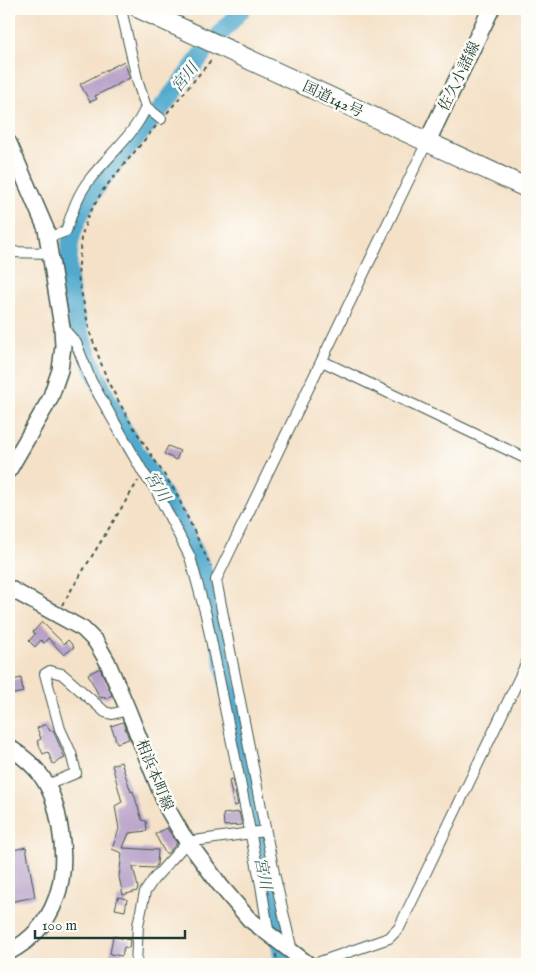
<svg xmlns="http://www.w3.org/2000/svg" width="536" height="973" font-family="'IM FELL English','Noto Serif JP',serif">
<style>
.lines{fill:none;stroke-linecap:round;stroke-linejoin:round}
.river{stroke:#51aace;stroke-width:18}
.building{fill:#b7a1c8}
.street-casing{stroke:#3f564a;stroke-width:12}
.secondary-casing{stroke:#3f564a;stroke-width:18}
.primary-casing{stroke:#3f564a;stroke-width:19}
.highway-casing{stroke:#3f564a;stroke-width:21}
.path{stroke:#3f564a;stroke-width:2;stroke-dasharray:4 4;stroke-linecap:butt}
.street{stroke:#fff;stroke-width:10}
.secondary{stroke:#fff;stroke-width:15}
.primary{stroke:#fff;stroke-width:16}
.highway{stroke:#fff;stroke-width:19}
.labels{text-anchor:middle;stroke-width:5;stroke-linejoin:round;paint-order:stroke}
.street-label{font-size:15px;fill:#1f3d34;stroke:#fdfcf7}
.water-label{font-size:16px;font-style:italic;fill:#30636a;stroke:#fdfcf7}
</style>
<rect width="100%" height="100%" fill="#fdfcf7"/>
<filter id="ink" filterUnits="userSpaceOnUse"><feTurbulence type="fractalNoise" baseFrequency=".02" numOctaves="2"/><feDisplacementMap in="SourceGraphic" scale="10" xChannelSelector="R" yChannelSelector="G"/><feConvolveMatrix kernelMatrix="1 2 1 2 8 2 1 2 1" color-interpolation-filters="sRGB"/></filter>
<filter id="wash" filterUnits="userSpaceOnUse"><feTurbulence type="fractalNoise" baseFrequency=".0096" numOctaves="4" result="noise"/><feDisplacementMap in="SourceGraphic" scale="20" xChannelSelector="R" yChannelSelector="G"/><feGaussianBlur stdDeviation="1.12" result="paint"/><feColorMatrix in="noise" values="0 0 0 0 0 0 0 0 0 0 0 0 0 0 0 0 0 1.4 0 .05"/><feComposite in="paint" operator="in"/></filter>
<g filter="url(#wash)">
<rect width="100%" height="100%" fill="#f4e1c7"/>
<g class="lines">
<path class="river" d="M220,34L242,9
M204,52C186,76 168,101 148,124C123,154 94,184 77,221C49,284 96,381 127,436C154,484 187,526 206,578L277,923L283,964"/>
</g>
<g id="blocks">
<path class="building" d="M124,61L130,78L95,96L97,99L90,102L80,84Z
M168,446L180,451L176,460L164,454Z
M42,622L64,644L68,640L74,647L64,655L48,638L44,643L41,640L35,647L29,641L35,634L33,632Z
M100,668L112,695L105,699L104,697L100,698L88,674Z
M21,678L23,692L9,695V681Z
M123,722L129,739L117,743L111,726Z
M46,724L50,731L53,730L65,758L53,764L48,752L43,754L37,741L41,739L37,728Z
M121,762L131,792L133,791L142,820L146,821L147,831L129,833L123,848L158,850L157,865L154,868L133,867L138,887L137,891L123,895L119,877L122,853L112,849L119,829L115,806L122,802L112,765Z
M232,779L238,805L234,806L229,780Z
M239,812L242,825L224,826L223,814Z
M167,828L177,843L168,853H165L155,834Z
M26,847L35,897L9,902V851Z
M118,897L127,899L125,911L115,909Z
M113,936L130,940L129,948L124,947L122,956L110,954Z"/>
</g>
</g>
<g filter="url(#ink)">
<use href="#blocks" fill-opacity="0" stroke="#3f564a" stroke-width="1"/>
<g class="lines">
<g class="street-casing">
<path id="street" d="M146,107L161,119
M48,238L66,231C72,213 77,195 90,179C108,156 135,134 146,107L138,83L121,9
M9,252L51,253
M62,327L76,343L91,381L144,474L155,488L190,557L206,615L261,885L269,936
M322,361L527,459
M47,785L76,773L71,753L60,729L45,674L50,671L62,674L105,712L112,714L128,710
M136,964L138,925L145,892L153,880L187,842L265,831
M295,964L274,873L216,580L427,142
M314,964L389,938L399,928L527,662"/>
</g>
<g class="secondary-casing">
<path id="secondary" d="M9,143L46,229L62,327L63,346L60,370L50,399L9,470
M9,588L83,629L96,642L107,661L128,710L167,808L182,834L220,885L249,919L308,964
M9,747C21,755 34,765 42,777C53,793 57,809 60,828C69,878 57,927 9,952"/>
</g>
<g class="primary-casing">
<path id="primary" d="M427,142L491,9"/>
</g>
<g class="highway-casing">
<path id="highway" d="M140,9L527,188"/>
</g>
<path class="path" d="M167,113L212,59
M156,126L103,190L88,216L81,238L78,277L90,333L108,382L130,422L176,493L211,567
M62,605L138,481
M276,954L277,964"/>
<use href="#street" class="street"/>
<use href="#secondary" class="secondary"/>
<use href="#primary" class="primary"/>
<use href="#highway" class="highway"/>
</g>
</g>
<g class="labels">
<g class="street-label">
<text transform="translate(459 76) rotate(-64)" y="5">佐久小諸線</text>
<text transform="translate(333 99) rotate(25)" y="5">国道142号</text>
<text transform="translate(155 775) rotate(68)" y="5">相浜本町線</text>
</g>
<g class="water-label">
<text transform="translate(184 77) rotate(-52)" y="6">宮川</text>
<text transform="translate(158 486) rotate(58)" y="6">宮川</text>
<text transform="translate(264 873) rotate(79)" y="6">宮川</text>
</g>
</g>
<rect width="536" height="973" fill="none" stroke="#fdfcf7" stroke-width="30"/>
<path d="M35 930v8h150v-8" fill="none" stroke="#1f3d34" stroke-width="2.5"/>
<text x="42" y="930" font-size="15" fill="#1f3d34" stroke="#fdfcf7" stroke-width="4" paint-order="stroke">100 m</text>
</svg>
